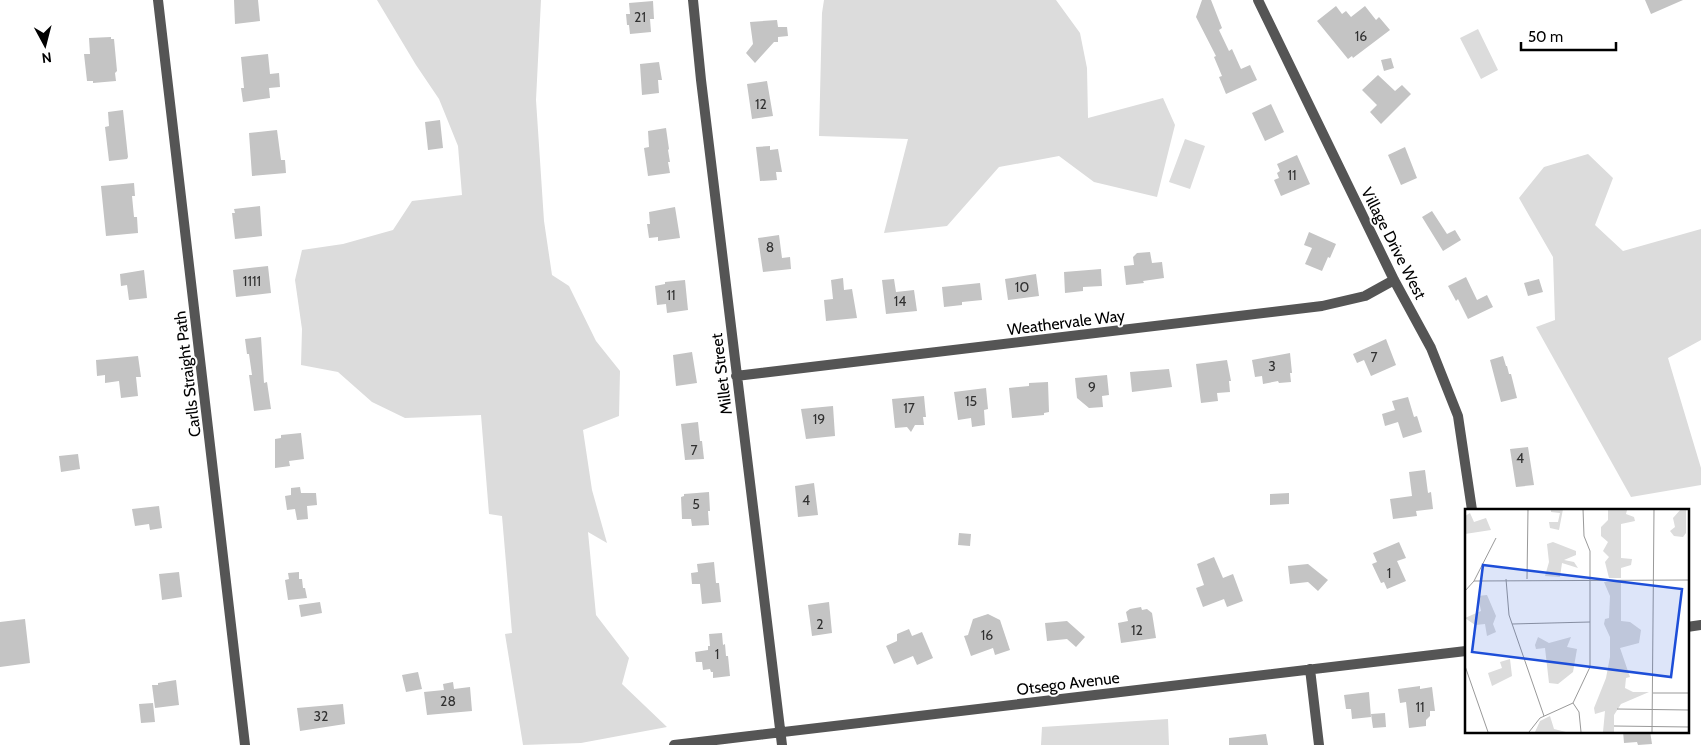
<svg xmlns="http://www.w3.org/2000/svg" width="1701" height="745" font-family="Cabin,sans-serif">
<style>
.green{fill:#dcdcdc}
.building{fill:#c4c4c4}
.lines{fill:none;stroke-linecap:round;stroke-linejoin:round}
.minor{stroke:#555;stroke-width:10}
.tertiary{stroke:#555;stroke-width:10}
.labels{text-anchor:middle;stroke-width:4;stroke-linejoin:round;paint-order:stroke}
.number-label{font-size:14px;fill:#313131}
.street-label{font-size:16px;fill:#000;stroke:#fff}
.inset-road{fill:none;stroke:#999;stroke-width:1}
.view{fill:#1d4ed8;fill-opacity:0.15;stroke:#1d4ed8;stroke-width:2.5}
.inset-edge{fill:none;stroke:#000;stroke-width:2.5}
</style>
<rect width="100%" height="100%" fill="#fff"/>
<path class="green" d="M377,0H541L536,100L544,221L552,275L569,286L596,341L620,371L619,416L583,430L592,490L607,543L588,532L596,615L629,658L622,684L667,727L581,743L523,745L505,634L512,633L502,516L489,514L481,415L405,418L372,402L338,372L301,365L302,329L295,280L302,250L343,244L393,230L412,201L462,195L458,146L439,99L416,65Z
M824,0H1056L1080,33L1087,68L1088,118L1163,98L1175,125L1157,197L1094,182L1059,156L999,167L947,226L884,233L908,139L819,136L822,13Z
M1478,29L1498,70L1481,79L1460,38Z
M1185,139L1205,146L1190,189L1169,182Z
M1588,154L1613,178L1595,225L1623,251L1701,229V340L1668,358L1701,468V485L1631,497L1536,327L1555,320L1553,257L1519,198L1544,167Z
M1168,719L1169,745H1041L1042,727Z"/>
<path class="building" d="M234,0H258L260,21L235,24Z
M1202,0H1211L1222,28L1219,30L1229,51L1232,49L1241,69L1250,65L1257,80L1226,94L1219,77L1222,76L1214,57L1216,56L1196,17Z
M1645,0H1683L1651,14Z
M653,1L654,19H650L651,32L630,34L629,25H627L626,14H630L629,3Z
M1336,6L1342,14L1346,11L1351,17L1365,6L1376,20L1379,17L1390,30L1353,58L1352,56L1348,59L1317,21Z
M777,20L778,27H787L788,36L778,37V42H774L755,63L746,53L753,44L750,22Z
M111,37V39H114L117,71L115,73L116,81L93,83V81H87L84,54H90L89,38Z
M268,54L270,74L279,73L280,87L269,88L270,98L243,102L241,88H244L241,57Z
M1391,58L1394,68L1384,71L1381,60Z
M659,62L662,80H658L659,93L642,95L640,64Z
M1378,75L1395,91L1402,85L1411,94L1381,124L1370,112L1377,105L1362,90Z
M767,81L773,116L752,119L747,84Z
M1271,104L1284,132L1265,141L1252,113Z
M123,110L128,157L127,159L109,161L105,127L109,126L108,112Z
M440,120L443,148L428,150L425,122Z
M666,128L669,149L668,150L670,162H668L670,173L648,176L644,148L649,147L648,131Z
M277,130L281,160H285L286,173L252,176L249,133Z
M770,146V150L778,149L782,172H776L777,180L760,181L756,147Z
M1405,147L1417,178L1401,185L1388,155Z
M1297,155L1310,184L1281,196L1274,180L1279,178L1277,173L1280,171L1277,164Z
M134,183L135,196H132L134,217H137L138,233L106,236L101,186Z
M260,206L262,236L235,239L232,213H235L234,209Z
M675,207L680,238L658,241V237L649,238L647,224H650L649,212Z
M1432,211L1447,234L1455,230L1461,240L1443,251L1422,217Z
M1309,232L1336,244L1330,258L1328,257L1322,271L1305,264L1312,248L1304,245Z
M779,235L782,258L790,257L791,269L763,272L758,238Z
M1150,252L1152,263L1162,262L1164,278L1143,281L1144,283L1126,285L1124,266L1134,265L1133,257L1137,253Z
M268,266L271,293L236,297L233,270Z
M1101,269L1102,286L1083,287V291L1065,293L1064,272Z
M144,270L147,298L129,300L127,285L121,286L120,274Z
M1036,274L1039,296L1008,300L1005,279Z
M1466,277L1477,300L1487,295L1493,307L1468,319L1458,299L1456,301L1448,286Z
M843,278L844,290L852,289L857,318L826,321L824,300L833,299L831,280Z
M894,279L896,292L914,290L917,311L886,314L882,280Z
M1539,279L1543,292L1528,296L1524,283Z
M685,280L688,310L667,313L666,304L657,305L655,286L665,284V282Z
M980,283L982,300L962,302V305L944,307L942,287Z
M261,337L264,383L267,382L271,409L254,411L249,375H252L249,354H247L245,339Z
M1386,339L1396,365L1371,376L1364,360L1357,363L1353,354Z
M692,352L697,383L676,386L673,355Z
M1290,353L1292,373H1290L1291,382L1279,383L1278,381L1263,384L1262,376L1255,377L1252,360Z
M138,356L141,377H136L138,396L121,398L119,381L105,383V375L97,376L96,360Z
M1503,356L1506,366H1507L1509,374H1511L1517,398L1501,402L1490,360Z
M1227,360L1231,381H1229L1230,392L1217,393L1218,401L1201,403L1196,364Z
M1169,369L1172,387L1132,392L1130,372Z
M1107,375L1109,395L1102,396L1103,407L1089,408L1077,398L1075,378Z
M1048,382L1049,412L1044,413V415L1012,418L1009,388L1029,386V383Z
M986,388L988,409L984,410L985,425L972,427L971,418L958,420L954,392Z
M924,396L926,417H923L924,425H915L911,432L907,427L895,428L892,399Z
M1408,397L1414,417L1417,416L1422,432L1403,438L1398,422L1385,426L1382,414L1395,410L1392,401Z
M833,406L835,436L806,439L801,409Z
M698,422L700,441H702L704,459L685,460L681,424Z
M301,433L304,459L289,461L290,466L275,468V439L281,438V435Z
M1528,447L1534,485L1516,487L1510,449Z
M78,454L80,469L61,472L59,456Z
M1425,470L1428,493L1431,492L1433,509L1416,511L1417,516L1393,519L1390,499L1412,496L1409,472Z
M814,483L818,515L798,517L795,486Z
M300,487L301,493H316L317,505L307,506L308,519L297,520L295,509L287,510L285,496L291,495V488Z
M709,492L710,511H708L709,525L692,526L691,519H682L681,497L684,496V494Z
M1289,493V504L1270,505V494Z
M159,506L162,528L150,530L149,524L135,526L132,509Z
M959,533L971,534L970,546L958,545Z
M1399,542L1406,558L1397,561L1406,581L1387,589L1384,582L1381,583L1372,564L1377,562L1373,553Z
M1214,557L1223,578L1233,574L1243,601L1227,607L1224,599L1203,607L1196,588L1204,585L1197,564Z
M714,562L716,583H719L721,602L702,604L700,584H692L691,573L698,572L697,564Z
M1308,564L1328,580L1318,591L1308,582L1290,584L1288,566Z
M179,572L182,597L162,600L159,574Z
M299,572V579H302L303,588H305L307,598L288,600L285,580L289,579L288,573Z
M320,602L322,613L301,617L299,605Z
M829,602L832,633L812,636L808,605Z
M1141,607L1142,610L1147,609L1152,613L1156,638L1121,643L1118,623L1128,621L1126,612L1130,609Z
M988,614L1000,620L1010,650L995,655L993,648L971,656L964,636L968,635L973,619Z
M25,619L30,663L0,667V622Z
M1067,621L1085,637L1076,647L1067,639L1047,641L1045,623Z
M909,629L912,636L922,632L933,658L917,665L913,656L894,664L886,646L897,641V634Z
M722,633L723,645L725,644L726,656H728L730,676L713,678V672H711L710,669L703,670L702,662H696L695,652L708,650V646H710L709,634Z
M418,672L422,689L406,692L402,675Z
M176,680L179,705L155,708L152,685H158V683Z
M453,682L454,689L470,687L472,711L427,715L424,692L444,690L443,684Z
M1420,686V689L1432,687L1435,711H1430V716L1426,720V726L1409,728L1406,702L1400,703L1398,689Z
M1369,692L1371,717L1352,719L1351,709H1346L1344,695Z
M153,703L155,722L141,723L139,704Z
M343,704L345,724L300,731L297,708Z
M1385,713L1386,727L1373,728L1371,714Z
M1623,731H1650L1652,744L1638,745L1637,742L1624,743Z
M1266,734L1268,745H1229V738Z"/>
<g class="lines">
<path class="minor" d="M693,0L701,80L782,745
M1258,0L1394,280L1431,348L1458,416L1472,510
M736,376L1322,306L1365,296L1394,280
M1687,627L1701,625
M1310,669L1319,745
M674,745L1466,651"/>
<path class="tertiary" d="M158,0L245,745"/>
</g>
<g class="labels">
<g class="number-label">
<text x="640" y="22">21</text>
<text x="1361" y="41">16</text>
<text x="761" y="109">12</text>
<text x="1292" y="180">11</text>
<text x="770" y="252">8</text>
<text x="252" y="286">1111</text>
<text x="1022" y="292">10</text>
<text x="671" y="300">11</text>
<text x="900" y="306">14</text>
<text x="1374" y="362">7</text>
<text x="1272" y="371">3</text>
<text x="1092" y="392">9</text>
<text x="971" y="406">15</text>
<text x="909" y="413">17</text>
<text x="819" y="424">19</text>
<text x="694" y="455">7</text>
<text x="1520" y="463">4</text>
<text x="806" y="505">4</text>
<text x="696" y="509">5</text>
<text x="1389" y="578">1</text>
<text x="820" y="629">2</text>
<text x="1137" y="635">12</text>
<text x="987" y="640">16</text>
<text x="717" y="659">1</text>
<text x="448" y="706">28</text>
<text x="1420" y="712">11</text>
<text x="321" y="721">32</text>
</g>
<g class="street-label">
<text transform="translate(1394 243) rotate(63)" y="6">Village Drive West</text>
<text transform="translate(1066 322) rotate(-7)" y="6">Weathervale Way</text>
<text transform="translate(187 374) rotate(-97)" y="6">Carlls Straight Path</text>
<text transform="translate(721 374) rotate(-97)" y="6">Millet Street</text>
<text transform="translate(1068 683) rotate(-7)" y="6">Otsego Avenue</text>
</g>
</g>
<g transform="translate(1465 509)">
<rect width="224" height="224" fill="#fff"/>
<path d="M86,0H98L94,21L85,19L84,13H93L95,4L86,3ZM143,0L162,1L161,5L169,8L170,12L156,15V49L167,50L166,56L156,59V69H144L140,53L144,48L138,42L143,33L136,27V18L143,11ZM216,0L221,1V24L218,28L209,27L205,22L210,18L208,9ZM5,4L9,13L21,9L26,21L0,25V7ZM88,33L111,42V46L99,51L109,53L113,59L97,54L95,68L80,67L84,53L82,35ZM139,73H156V112L165,113L176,121L174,134L155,139L165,168L161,169L160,179L168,183H184L156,195L149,206V223H138L140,202L130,205L129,199L141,169L145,148V128L139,115L140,110L144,109L145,87ZM22,86L31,107L28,115L31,123L22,127L20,115L10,116L0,109L16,102L13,87ZM73,128L84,134L106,128L102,138L112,140L108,163L93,175L84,174L80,139L71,140L70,136ZM45,150L47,167L27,177L23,164L37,159L35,153ZM85,207L89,220L101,223H70L75,212Z" fill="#dcdcdc"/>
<path class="inset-road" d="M41,70L44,106L79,207M62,70L63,0M9,72L224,71M0,82L9,72L31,29M47,115L125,113M0,157L23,223M188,184H224M108,194L114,203L116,223M152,200L224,201M149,217L224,218M64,223L75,209L108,194L125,158V42L119,27L118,0M187,223L189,0"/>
<path class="view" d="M18,56L217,80L206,168L7,143Z"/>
<rect width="224" height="224" class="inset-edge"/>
</g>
<g transform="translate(45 45) rotate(173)" stroke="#ffffff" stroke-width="4" paint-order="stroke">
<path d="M0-4L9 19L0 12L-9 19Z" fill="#000000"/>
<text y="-8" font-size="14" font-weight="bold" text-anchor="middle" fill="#000000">N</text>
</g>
<path d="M1521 42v8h95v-8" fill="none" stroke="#000000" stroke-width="2.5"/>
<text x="1528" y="42" font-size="15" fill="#000000" stroke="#ffffff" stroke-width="4" paint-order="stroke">50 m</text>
</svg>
